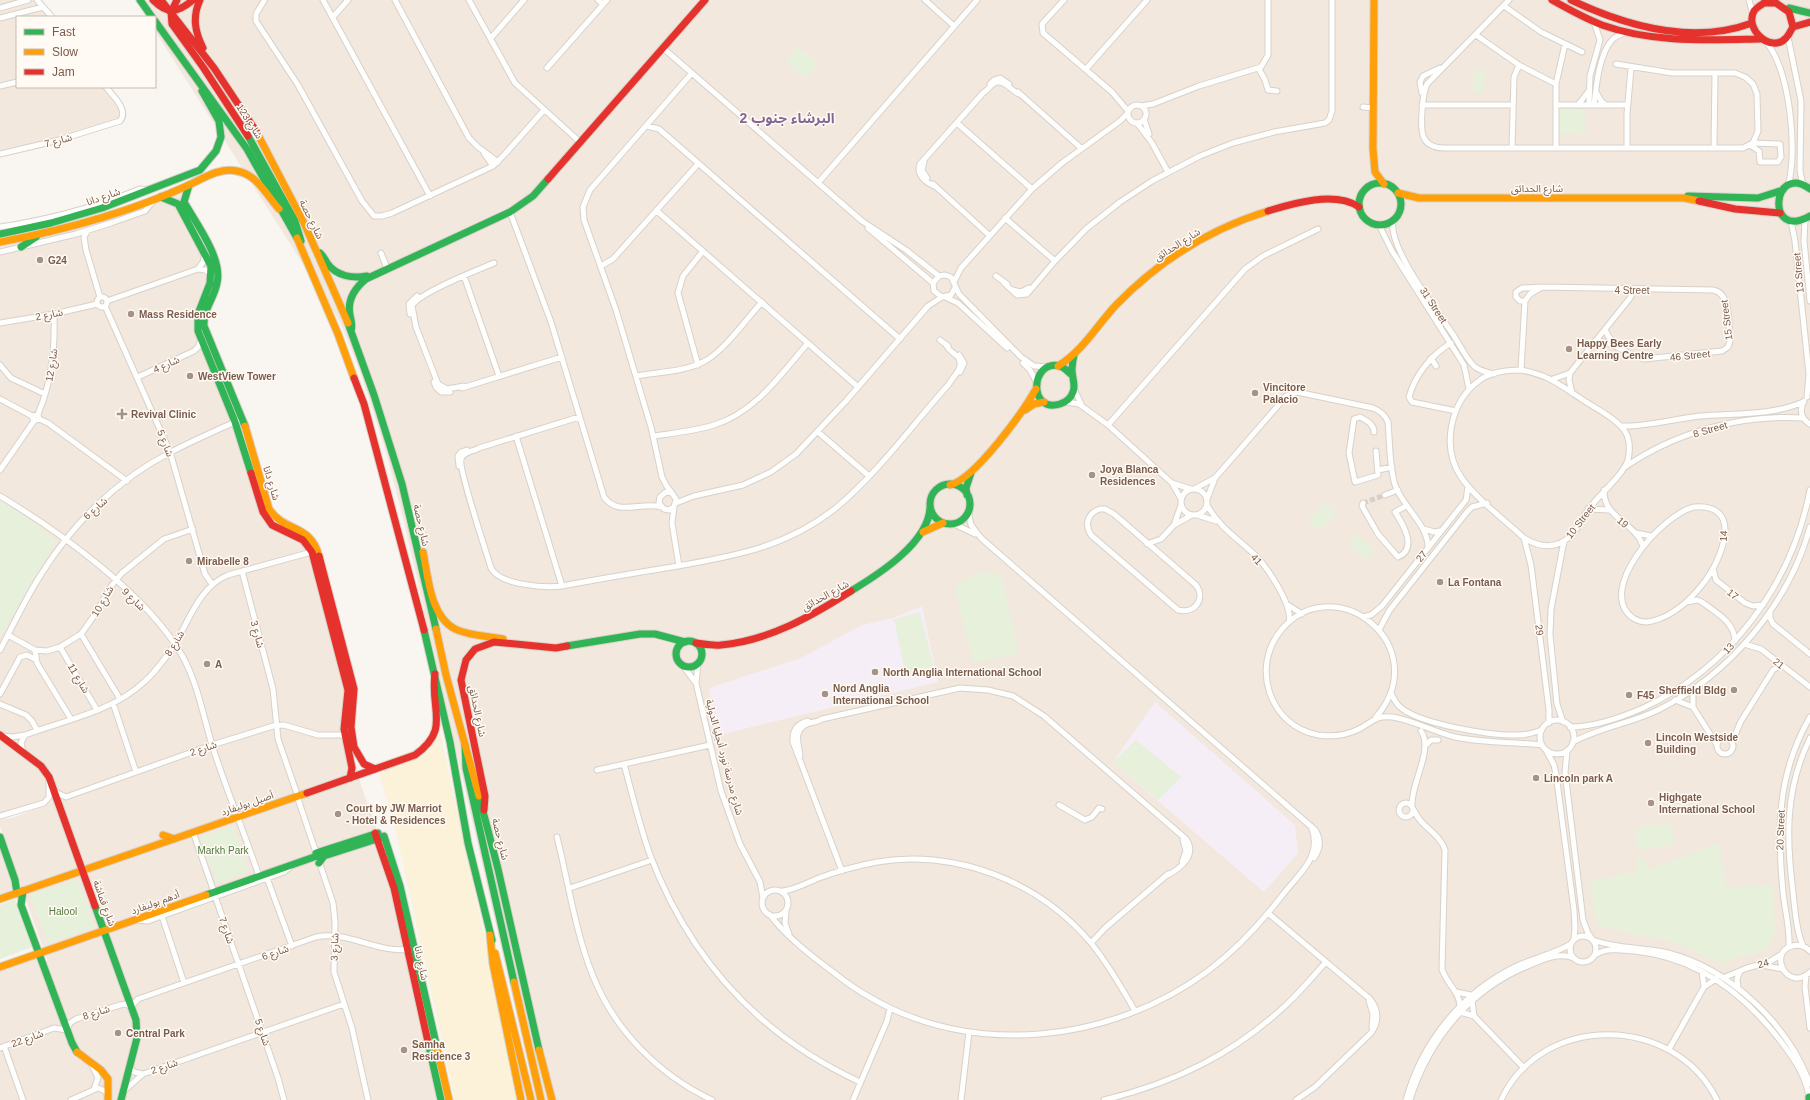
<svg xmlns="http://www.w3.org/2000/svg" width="1810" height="1100" font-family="Helvetica,'Noto Sans Arabic',sans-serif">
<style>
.residential{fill:#f2e8de}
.education{fill:#f6eef6}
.green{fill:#e7f0db}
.sand{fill:#fbf2d9}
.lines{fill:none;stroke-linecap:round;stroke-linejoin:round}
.street-tunnel{stroke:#d9cfc7;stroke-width:5;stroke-dasharray:5 2.5;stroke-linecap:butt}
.street-casing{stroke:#d7d1cb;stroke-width:7}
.fast-casing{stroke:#d9d2cb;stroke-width:9}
.slow-casing{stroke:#d9d2cb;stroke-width:9}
.jam-casing{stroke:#d9d2cb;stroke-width:9}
.street{stroke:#fefefd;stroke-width:5}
.fast{stroke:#30b455;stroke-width:7}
.slow{stroke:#ff9f0a;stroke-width:7}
.jam{stroke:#e5322d;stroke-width:7}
.poi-dot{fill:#a69286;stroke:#fffaf3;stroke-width:1.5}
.labels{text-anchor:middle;stroke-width:3;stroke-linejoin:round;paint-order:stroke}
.street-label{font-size:10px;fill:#7a5c4d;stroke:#fffaf3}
.poi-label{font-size:10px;font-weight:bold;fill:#7a5c4d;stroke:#fffaf3;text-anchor:start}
.park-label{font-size:10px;fill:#537a41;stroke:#fffaf3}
.district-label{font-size:14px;font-weight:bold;fill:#846695;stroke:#fffaf3}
</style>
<rect width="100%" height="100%" fill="#f9f5f0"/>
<path class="residential" d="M0,0H37L52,17H17V87H109L126,109V118L120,124L89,134L0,153Z
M135,0H1810V1100H536L404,522L386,452L361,374L341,324L155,31V17H146Z
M192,186L187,193L188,206L221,274L220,287L205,318L206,329L271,507L278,518L317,544L353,733L323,734L278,723L68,795L51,791L48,799L6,815L0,813V244L93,225L152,204Z
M274,727L299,731L346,736L354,766L388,860L411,947L392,948L332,933L314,936V938L333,935L386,949L414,948L448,1100H0V968L40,955L48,962L0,827V817L2,819L12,818L46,805L51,802L54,794L63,798Z
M0,836L20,891L0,898Z"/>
<path class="education" d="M922,606L938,682L718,735L709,688L801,658L862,625L893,618Z
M1155,702L1295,825L1298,853L1264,892L1113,762Z"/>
<path class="green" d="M798,47L819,64L806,79L786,62Z
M1474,70L1485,71L1483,93L1473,92Z
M1560,109H1585L1586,134L1559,133Z
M0,500L24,516L56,540L0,637Z
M1326,501L1337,512L1320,531L1308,521Z
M1356,534L1375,550L1367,559L1348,544Z
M978,572L1001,574L1019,653L973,663L955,587Z
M920,612L935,671L906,677L894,619Z
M1136,740L1181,777L1158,800L1113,762Z
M1671,823L1674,845L1637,850L1635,827Z
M234,826L248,872L217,883L200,837Z
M1719,843L1726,887L1773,885L1775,931L1767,950L1719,963L1677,943L1598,926L1589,881L1638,872V853L1650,869Z
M74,880L80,883L95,927L48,943L30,895Z
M15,899L32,947L0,959V905Z"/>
<path class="sand" d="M440,732L503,1023L517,1100H455L397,836L378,770L427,751L432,746Z"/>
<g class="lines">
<path class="street-tunnel" d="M1363,503L1385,495"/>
<g class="street-casing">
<path id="street" d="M37,0L52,17
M323,0L430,196
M395,0L469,138L478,147L498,162
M469,0L515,83L580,142
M598,0L603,4
M925,0L954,26
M1064,0L1042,24L1043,33L1112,92L1128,111
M1509,0L1427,84C1423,93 1423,101 1422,111C1421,129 1419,147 1443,148H1743L1753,143L1758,131L1757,94L1753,84L1745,77L1735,73H1672L1616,64
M1749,0L1753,14
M264,1L256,14V21L298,85L362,201L374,216H382L392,213L493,166L505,154L544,110
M1504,6L1541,32L1582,52
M0,8L28,0
M333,17L348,0
M0,18L43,7
M1476,35L1519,65L1556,84
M1788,37L1801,101L1800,171L1803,185
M491,38L524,0
M1766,42C1790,70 1798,151 1788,186
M663,48L862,221L906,250L939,276
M547,68L607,0
M1086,69L1147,0
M1259,69L1265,80L1268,90L1277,91
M990,84L994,80L1000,78L1009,84
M0,86L17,82
M1018,92L1081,148
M1596,92L1601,101L1606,105
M1422,93L1420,82L1423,76L1440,68
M1422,105H1512
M1556,105H1627
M1578,105L1588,92
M1589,105L1590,76L1600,40L1594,22
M1594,105C1596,87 1599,53 1613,39C1616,36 1622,34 1626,32
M1128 114a9 9 0 1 1 18 0a9 9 0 1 1-18 0Z
M1141,106L1153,104L1199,86L1261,67L1268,55V0
M1363,107L1373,108
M1144,119L1149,134
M957,123L1032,189
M1137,123L1152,143L1168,172
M647,126L659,129L900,339
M1750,145L1759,151L1760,162H1778L1781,157L1780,144L1753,143
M1714,147L1715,74
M1512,148L1514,77L1519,65
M1556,148V84L1565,44
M1627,148V114L1631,68
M484,153L493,166
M0,154L59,140L120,121C129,110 113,96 106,87
M924,162L922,170L927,178
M818,183L977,0
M933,184L989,235
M934,186C925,182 916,174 920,164L983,93C987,91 989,87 993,84C1003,77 1011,91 1019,94
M657,211L858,387
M510,212L551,322L604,497C618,517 642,501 662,507
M1005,218L1055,261
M1805,220L1804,241L1810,301
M1393,221C1388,248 1436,309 1452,333C1459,343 1465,357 1474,366C1479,371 1487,372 1494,374
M1791,221L1795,241L1809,374L1807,397
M1379,225L1392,251L1464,365L1469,389
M0,227C47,220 95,207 140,189L150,190
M868,228L933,283
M88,230L84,237L86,250L100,297
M0,252L76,234L111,223L145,211L153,201
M381,253L387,268
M601,266L613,259L698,164
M198,269L205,270L212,274
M464,276L499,376
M996,276L1007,284
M954,282L961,268L1032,189L1062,163L1120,121L1128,113
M1004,283L1017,295L1027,294L1055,261L1086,229L1120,202L1152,181L1200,156L1233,143L1274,132L1325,123L1329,120L1332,111V0
M1542,287L1713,290C1732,293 1728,326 1730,341L1728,347L1722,351L1644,359C1626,355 1614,341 1595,341
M1542,287L1530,294L1525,301H1520L1516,297V292L1522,288Z
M955,288L951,295L942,297L934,291L933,283L939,276L945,275L951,277L959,294L1021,357L1034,366L1048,367
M1013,290L1021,292L1029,288
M97 302a5 5 0 1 1 10 0a5 5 0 1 1-10 0Z
M945,297L958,303L1007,348
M107,301L198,269L203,262L205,254
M105,306L170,452L205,574L212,584
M410,314L409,304L417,296
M0,323L54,314L97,304
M1605,329L1608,336L1616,345
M940,340L948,346
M1451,343C1431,355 1415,375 1409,397L1412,402L1456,411
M959,355L964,363L960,372
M1431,358L1436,366
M1023,363L1030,370L1036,381
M0,365L11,378L45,394
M698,365L678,293L683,276L703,251
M1521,370C1549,375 1560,385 1583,400C1595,408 1619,420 1626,433C1630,441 1630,451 1628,460C1622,477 1599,494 1588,510C1581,520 1576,534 1564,541C1551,549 1537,546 1524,538C1505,520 1475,498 1461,477C1441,447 1450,401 1480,380C1491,372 1507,370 1521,370Z
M1521,370L1525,301
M1570,373L1569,380L1572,393
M636,376C658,372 685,372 705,361C724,351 747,318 762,302
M138,377L194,351L199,346L201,339
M1553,379L1570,373L1630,298L1634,289
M434,382L436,387L441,392H450
M464,386L447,389L438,384L416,327L412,306C418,293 478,270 494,263
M462,388L562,357
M1074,389L1082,406
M0,399L32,416
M1804,401C1799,410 1801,419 1810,424
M1066,402L1079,404L1108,425L1172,483L1181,499
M38,414C52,381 55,349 54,314
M579,417L479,448C473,452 464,451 461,459C458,468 486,551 491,568C499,585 545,588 562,586C599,579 635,573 672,567C734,556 786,548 837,507C877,474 914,423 949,384C953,376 965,368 958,357C954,353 949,351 946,345
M39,419L38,414L32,416L34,421L39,419L48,423L127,481
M1108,425L1245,269L1263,256L1318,229
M1621,426C1647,427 1673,419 1700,416C1733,413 1772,416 1803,402
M818,432L869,476
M1374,432C1374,424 1367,421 1360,417L1354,419L1349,453L1355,482L1378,475L1376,451
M516,436L562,586
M654,436C674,433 695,431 714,425C756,412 781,374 808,343
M459,466L458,456L461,452L467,450
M1625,467C1676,432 1741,414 1803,418
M0,470L34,421
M1378,470L1392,467
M1172,483L1191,489
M1194,489L1215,478L1282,401L1286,396L1297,392L1373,408C1381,411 1385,415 1388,422C1390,443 1389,465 1395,485C1403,507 1428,525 1428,547
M1181 502a13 13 0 1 1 26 0a13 13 0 1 1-26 0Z
M1604,490C1603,518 1635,522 1643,546
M672,493L666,492L660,497L659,503L664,509L669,510L674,507L676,499L666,485L662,477L651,427L616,310L584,220L583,207L590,190L692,73
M1385,495L1398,490
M0,496C60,532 148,595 183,657C198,685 203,715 212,745C226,789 244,832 259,876
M1207,499L1214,481
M676,503L694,496L743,485L771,472L796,454L846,401L928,306L942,297
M1363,503L1362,506L1378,534L1398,557C1418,549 1403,524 1395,512L1406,506
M1207,505C1219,527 1238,539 1255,555C1267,567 1293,605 1289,622
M674,507L672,523L679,566
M1694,507C1746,503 1721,562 1702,585C1690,600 1675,614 1656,620C1648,623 1641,623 1633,618C1595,591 1661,515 1694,507Z
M1100,509H1105L1114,514L1196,585C1206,599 1195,614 1178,610L1091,535C1084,524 1088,513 1100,509Z
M1588,509L1609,510
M968,510L971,525L981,538L1315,830C1321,839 1321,848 1314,858
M1197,515L1216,521
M954,524L975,534
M1174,525L1181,505
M1424,529L1434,532L1440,531
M1636,533L1651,536
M1524,538L1531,565L1549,710V723
M1147,544L1161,539L1174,525L1192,515
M1713,569L1716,580L1745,603L1753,606L1763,605
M242,571L273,689L278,739L296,791
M1687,602L1697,600L1702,602C1716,613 1734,621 1735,641
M1288,605L1302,614
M1770,612V618L1773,624L1810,654
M1363,617L1371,615L1382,606L1462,505L1466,500L1468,487
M1379,630L1389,611L1467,512L1472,507L1487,503
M81,634L120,699
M8,635L35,650L47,651L60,647L81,634L96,613L112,585L122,573L164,539L193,529
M1744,644L1761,649L1810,687
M60,647L97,710
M0,650C14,624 26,597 42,573C73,523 118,479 171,452C192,441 215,431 237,421
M35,650L37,663L71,719
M698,664L696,683L721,791L740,844L760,882L763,898
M684,667L695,682
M1693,689V707L1717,745
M1391,693C1393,697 1395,702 1399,706C1417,724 1492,736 1518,735C1527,735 1534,733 1542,730
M0,694L20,657L27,655L35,659
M1675,700L1693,707
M113,703L136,772
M0,704L26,715L32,721L37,730
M1376,717C1436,647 1336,567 1282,629C1250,666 1269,726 1318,735C1332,737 1347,735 1359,729C1373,722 1375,715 1392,717C1413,720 1434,732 1455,737C1484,743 1513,742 1542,745
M1540 737a17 17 0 1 1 34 0a17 17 0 1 1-34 0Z
M808,721C797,724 792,731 793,742L842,871
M1563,722L1557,704L1550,635L1551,609L1564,541
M1570,727C1595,727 1620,718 1643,708C1730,668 1792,584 1810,490
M3,736L12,737L25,735C65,720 112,712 144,682C157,671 166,657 175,644C189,620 200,586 228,575L315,551
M1717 746a8 8 0 1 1 16 0a8 8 0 1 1-16 0Z
M1573,742C1599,728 1631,723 1658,710C1729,675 1789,604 1810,527
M1732,742L1741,721L1773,670L1781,665
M1426,745L1431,740H1438
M1546,750L1554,765L1556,774L1574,910L1575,928L1574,939
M1567,751L1565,772L1583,920L1588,933L1592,939
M23,752L21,743L25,735
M800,756C799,744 792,731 807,724C812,722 818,722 822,719L960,688L988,690L1013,696L1044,716L1186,839C1197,855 1181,868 1168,875
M624,764C632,794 639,823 649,852C688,957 758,1035 860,1082
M597,770L710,745
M55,792L66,797L212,745L273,726L284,725L318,735H344
M297,796L333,903L335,922L334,972L352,1028L368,1100
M1399 810a7 7 0 1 1 14 0a7 7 0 1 1-14 0Z
M1059,805L1085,820L1092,817L1099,808L1102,809
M1412,805C1411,783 1434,749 1421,731
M1414,810C1420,827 1440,833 1445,850L1442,969C1446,983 1459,991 1460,1006
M0,816L44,803L49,797V782
M193,832L214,892
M557,837C568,881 576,935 593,976C615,1031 659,1075 712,1100
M1182,862L1186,851L1183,840
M267,878L292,946
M570,888L652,860
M762 903a13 13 0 1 1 26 0a13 13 0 1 1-26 0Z
M782,891C795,890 806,883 819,878C837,871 857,866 877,862C956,849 1039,881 1091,943C1108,964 1122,988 1135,1011
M215,896L278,1078L284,1100
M786,911L785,923L789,934
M1268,913L1370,999C1379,1010 1379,1022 1371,1033L1315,1087L1296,1100
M770,915C787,937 810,955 833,972C843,980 854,988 866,995C971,1059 1111,1043 1208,971C1237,949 1262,922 1284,893C1301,872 1323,855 1311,826
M162,916L184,983
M136,920L148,921L284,872L291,866
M1570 949a13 13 0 1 1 26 0a13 13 0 1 1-26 0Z
M1593,940C1617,949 1643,947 1668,953C1730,969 1788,1024 1810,1084
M1091,943L1105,928L1168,874
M1803,946C1796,929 1795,910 1793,892C1786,837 1785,789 1810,738
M1789,947C1790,928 1785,911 1783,892C1777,829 1777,774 1810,717
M1810,951C1805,946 1799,944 1792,946C1767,953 1788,993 1810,972
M1595,955C1608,947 1620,950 1634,951C1696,957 1745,994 1782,1043C1794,1059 1806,1076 1809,1097
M1762,965L1783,969
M1702,972L1704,987
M1806,975L1805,987L1810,1028
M1723,978L1747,968L1769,962L1782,954
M1738,988L1737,979L1740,971
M1456,992L1471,995
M1369,1001L1373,1014L1372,1028
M1472,1001L1474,1016
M1460,1012L1474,1016L1524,1068
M4,1046L23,1100
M0,1048L54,1028L67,1030L70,1023L76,1019L120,1005L126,1004L131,1007L138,999L316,937C348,930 377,954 410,949
M1669,1049L1704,987L1716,979
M92,1065L98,1078L94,1089
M129,1067L134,1072L143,1074
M125,1090L143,1074L344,1004
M71,1100L98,1088L105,1091L108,1096
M853,1100L887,1021L890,1008
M961,1100L969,1032
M1104,1100C1174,1083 1234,1054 1287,1004C1301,991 1313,976 1326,962
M1406,1100C1422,1042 1462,992 1517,966C1534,958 1554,954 1571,944
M1410,1100C1429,1039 1470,989 1530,965C1544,959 1559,952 1574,958
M1501,1100C1542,1012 1675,1014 1717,1100"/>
</g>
<g class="fast-casing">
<path id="fast" d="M140,0L152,17
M1789,8L1810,13
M155,21L247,149L297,238
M248,136L295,221L301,241
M1359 204a21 21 0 1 1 42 0a21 21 0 1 1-42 0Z
M189,185L184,202C196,223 223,259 217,283C214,299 203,309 204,326L245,426
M1810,189C1772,161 1765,242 1810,216
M1688,196L1758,198L1783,190
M161,197L178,204L211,266L210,283L198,314V331L235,422L251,473
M0,234L51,223L102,208L200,170L216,151L221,137L219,121L202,91
M21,247L36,237
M320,253C323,256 325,259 327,263C336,276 353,279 367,276
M348,323L374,395L402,484L436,629
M351,331C353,325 351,321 350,315C347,300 355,288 366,279L510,212L533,196L548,179
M1072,375C1068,372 1064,367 1060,366C1030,359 1028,414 1060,404C1066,402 1071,398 1073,392C1076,385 1072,378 1072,370C1072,365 1073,360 1074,355
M930 504a20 20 0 1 1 40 0a20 20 0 1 1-40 0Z
M967,495L966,488L971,473
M851,591C879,574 928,543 930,508
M424,630L450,742L468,843L492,940
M676 654a13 13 0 1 1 26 0a13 13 0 1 1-26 0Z
M567,646L640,634H655L685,642
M465,745L466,768L514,982
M479,796L498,869L539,1050
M384,836L400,886L437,1048
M0,837L15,880L17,893
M316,853L378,833
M319,863L324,856L380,838
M23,891L21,905L72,1043L77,1052
M206,895L317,856
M95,906L136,1020L137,1038L121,1100
M428,1042L441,1100
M1809,1097V1100"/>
</g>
<g class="slow-casing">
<path id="slow" d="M1374,0L1373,149L1375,172L1384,184
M256,131L304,223L348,323
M1398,193L1419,198H1684L1699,201
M297,238L338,334L354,378
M0,242C65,230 128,213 189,185C204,178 220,167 237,171C258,175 266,195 279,209
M1058,366C1083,351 1097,325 1117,304C1159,261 1210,229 1268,211
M1025,410L1034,404L1044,402
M245,426L269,509C285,533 310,523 319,556
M950,485C975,479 1023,412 1036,389
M923,532L943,523
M423,552C428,576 430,616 455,629C469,636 488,636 503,639
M436,629L446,675L479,796
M163,835L174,839
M0,899L307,793
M490,935L493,964L521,1100
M495,953L531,1100
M0,967L206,895
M514,982L541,1100
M437,1048L449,1100
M539,1050L552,1100
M77,1052L101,1070L108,1079V1100"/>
</g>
<g class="jam-casing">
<path id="jam" d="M153,0C168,15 177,13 193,0
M161,0L214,68L256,131
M177,0L171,12L172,24L203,67L248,136
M200,0C192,17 195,32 203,48
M1552,0C1568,9 1584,18 1602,25C1652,43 1707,40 1760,39
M1571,0C1626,26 1693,45 1752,23
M1793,27L1789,12L1776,3H1764C1761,5 1756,8 1754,11C1744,29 1771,54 1786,38C1789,35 1791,30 1793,27L1810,22
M548,179L705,0
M1699,201L1735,209L1780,213
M1268,211C1294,203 1335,191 1359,207
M354,378L364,404L424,630
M251,473L263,512L272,525L303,540L312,552L348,690L344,729L352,768L350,778
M319,556L354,689L351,727L354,747L364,764L375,769
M696,643C704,644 713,646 721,645C768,641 812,616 851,591
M0,735L41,766L49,777L95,906
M307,793L415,755C451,729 430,711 435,674
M484,810L485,796L461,680L466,660L475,649L494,642L556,648L567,646
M375,833L394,888L428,1042"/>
</g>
<use href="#street" class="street"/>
<use href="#fast" class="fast"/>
<use href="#slow" class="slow"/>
<use href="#jam" class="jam"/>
</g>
<g class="poi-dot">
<circle cx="40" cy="260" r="4"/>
<circle cx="131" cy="314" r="4"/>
<circle cx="1569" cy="349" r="4"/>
<circle cx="190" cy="376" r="4"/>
<circle cx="1255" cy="393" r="4"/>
<path d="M120 408h4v4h4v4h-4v4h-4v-4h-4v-4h4z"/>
<circle cx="1092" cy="475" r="4"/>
<circle cx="189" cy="561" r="4"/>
<circle cx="1440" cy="582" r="4"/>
<circle cx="207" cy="664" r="4"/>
<circle cx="875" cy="672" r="4"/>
<circle cx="1734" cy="690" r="4"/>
<circle cx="825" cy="694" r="4"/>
<circle cx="1629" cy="695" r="4"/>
<circle cx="1648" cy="743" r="4"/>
<circle cx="1536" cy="778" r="4"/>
<circle cx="1651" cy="803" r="4"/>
<circle cx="338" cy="814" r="4"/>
<circle cx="118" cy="1033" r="4"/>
<circle cx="404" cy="1050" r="4"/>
</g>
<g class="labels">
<g class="street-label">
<text transform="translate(250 121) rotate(57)" y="4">شارع 123</text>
<text transform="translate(58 140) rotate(-15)" y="4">شارع 7</text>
<text x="1537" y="192">شارع الحدائق</text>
<text transform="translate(103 196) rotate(-19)" y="4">شارع دانا</text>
<text transform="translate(312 219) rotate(64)" y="4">شارع حصة</text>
<text transform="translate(1177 244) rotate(-32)" y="4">شارع الحدائق</text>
<text transform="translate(1798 273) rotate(-95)" y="4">13 Street</text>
<text x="1632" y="294">4 Street</text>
<text transform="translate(1434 305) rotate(57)" y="4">31 Street</text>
<text transform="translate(49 314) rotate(-11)" y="4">شارع 2</text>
<text transform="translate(1726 320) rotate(-97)" y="4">15 Street</text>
<text transform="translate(1690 355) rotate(-6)" y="4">46 Street</text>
<text transform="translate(166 364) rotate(-24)" y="4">شارع 4</text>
<text transform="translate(51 365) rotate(-81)" y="4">شارع 12</text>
<text transform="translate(1710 429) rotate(-16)" y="4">8 Street</text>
<text transform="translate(166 443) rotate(68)" y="4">شارع 5</text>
<text transform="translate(272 483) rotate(73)" y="4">شارع دانا</text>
<text transform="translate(95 508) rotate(-42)" y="4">شارع 6</text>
<text transform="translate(1580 521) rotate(-52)" y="4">10 Street</text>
<text transform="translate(1623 522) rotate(40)" y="4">19</text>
<text transform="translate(422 525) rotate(77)" y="4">شارع حصة</text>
<text transform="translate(1723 536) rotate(-87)" y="4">14</text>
<text transform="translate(1421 556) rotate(-52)" y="4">27</text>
<text transform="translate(1257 559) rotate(48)" y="4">41</text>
<text transform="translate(1733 594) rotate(39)" y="4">17</text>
<text transform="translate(825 595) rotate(-29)" y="4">شارع الحدائق</text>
<text transform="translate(134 599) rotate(44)" y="4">شارع 9</text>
<text transform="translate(102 601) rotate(-60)" y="4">شارع 10</text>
<text transform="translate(1540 630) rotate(82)" y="4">29</text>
<text transform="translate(258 634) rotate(75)" y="4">شارع 3</text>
<text transform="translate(174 643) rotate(-58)" y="4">شارع 8</text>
<text transform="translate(1728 648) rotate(-47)" y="4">13</text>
<text transform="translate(1779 663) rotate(38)" y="4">21</text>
<text transform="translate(79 678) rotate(59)" y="4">شارع 11</text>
<text transform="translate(478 711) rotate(78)" y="4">شارع الحدائق</text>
<text transform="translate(203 748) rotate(-19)" y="4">شارع 2</text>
<text transform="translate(725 757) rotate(75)" y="4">شارع مدرسة نورد أنجليا الدولية</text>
<text transform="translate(247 803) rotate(-19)" y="4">أصيل بوليفارد</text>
<text transform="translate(1780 830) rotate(-88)" y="4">20 Street</text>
<text transform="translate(501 839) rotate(76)" y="4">شارع حصة</text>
<text transform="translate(155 902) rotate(-20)" y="4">أدهم بوليفارد</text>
<text transform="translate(105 903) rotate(70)" y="4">شارع قماشة</text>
<text transform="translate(227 930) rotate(71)" y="4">شارع 7</text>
<text transform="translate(334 947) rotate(-88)" y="4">شارع 3</text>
<text transform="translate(275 952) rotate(-19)" y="4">شارع 6</text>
<text transform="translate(422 963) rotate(78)" y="4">شارع دانا</text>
<text transform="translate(1763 963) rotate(-17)" y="4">24</text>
<text transform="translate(96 1012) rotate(-18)" y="4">شارع 8</text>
<text transform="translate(263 1032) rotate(71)" y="4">شارع 5</text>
<text transform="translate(27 1038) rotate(-20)" y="4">شارع 22</text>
<text transform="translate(164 1066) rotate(-19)" y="4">شارع 2</text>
</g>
<g class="poi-label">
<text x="48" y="264">G24</text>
<text x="139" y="318">Mass Residence</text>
<text x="1577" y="347">Happy Bees Early<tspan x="1577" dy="12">Learning Centre</tspan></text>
<text x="198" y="380">WestView Tower</text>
<text x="1263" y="391">Vincitore<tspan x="1263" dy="12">Palacio</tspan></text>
<text x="131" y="418">Revival Clinic</text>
<text x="1100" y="473">Joya Blanca<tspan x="1100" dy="12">Residences</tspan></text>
<text x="197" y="565">Mirabelle 8</text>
<text x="1448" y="586">La Fontana</text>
<text x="215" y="668">A</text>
<text x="883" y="676">North Anglia International School</text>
<text x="833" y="692">Nord Anglia<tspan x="833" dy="12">International School</tspan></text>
<text x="1726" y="694" text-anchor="end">Sheffield Bldg</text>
<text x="1637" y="699">F45</text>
<text x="1656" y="741">Lincoln Westside<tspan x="1656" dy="12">Building</tspan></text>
<text x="1544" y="782">Lincoln park A</text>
<text x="1659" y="801">Highgate<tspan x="1659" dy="12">International School</tspan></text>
<text x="346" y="812">Court by JW Marriot<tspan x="346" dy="12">- Hotel &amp; Residences</tspan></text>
<text x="126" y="1037">Central Park</text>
<text x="412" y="1048">Samha<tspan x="412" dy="12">Residence 3</tspan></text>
</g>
<g class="park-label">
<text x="223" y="854">Markh Park</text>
<text x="63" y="915">Halool</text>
</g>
<g class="district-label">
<text x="787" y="123">البرشاء جنوب 2</text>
</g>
</g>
<rect x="16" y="16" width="140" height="72" fill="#fffaf3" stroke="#cabbb1"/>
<rect x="24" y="29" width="20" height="6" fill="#30b455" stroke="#cabbb1"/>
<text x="52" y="36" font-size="12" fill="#7a5c4d">Fast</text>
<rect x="24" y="49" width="20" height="6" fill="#ff9f0a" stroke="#cabbb1"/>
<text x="52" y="56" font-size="12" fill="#7a5c4d">Slow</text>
<rect x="24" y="69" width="20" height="6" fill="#e5322d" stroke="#cabbb1"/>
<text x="52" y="76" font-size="12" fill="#7a5c4d">Jam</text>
</svg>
